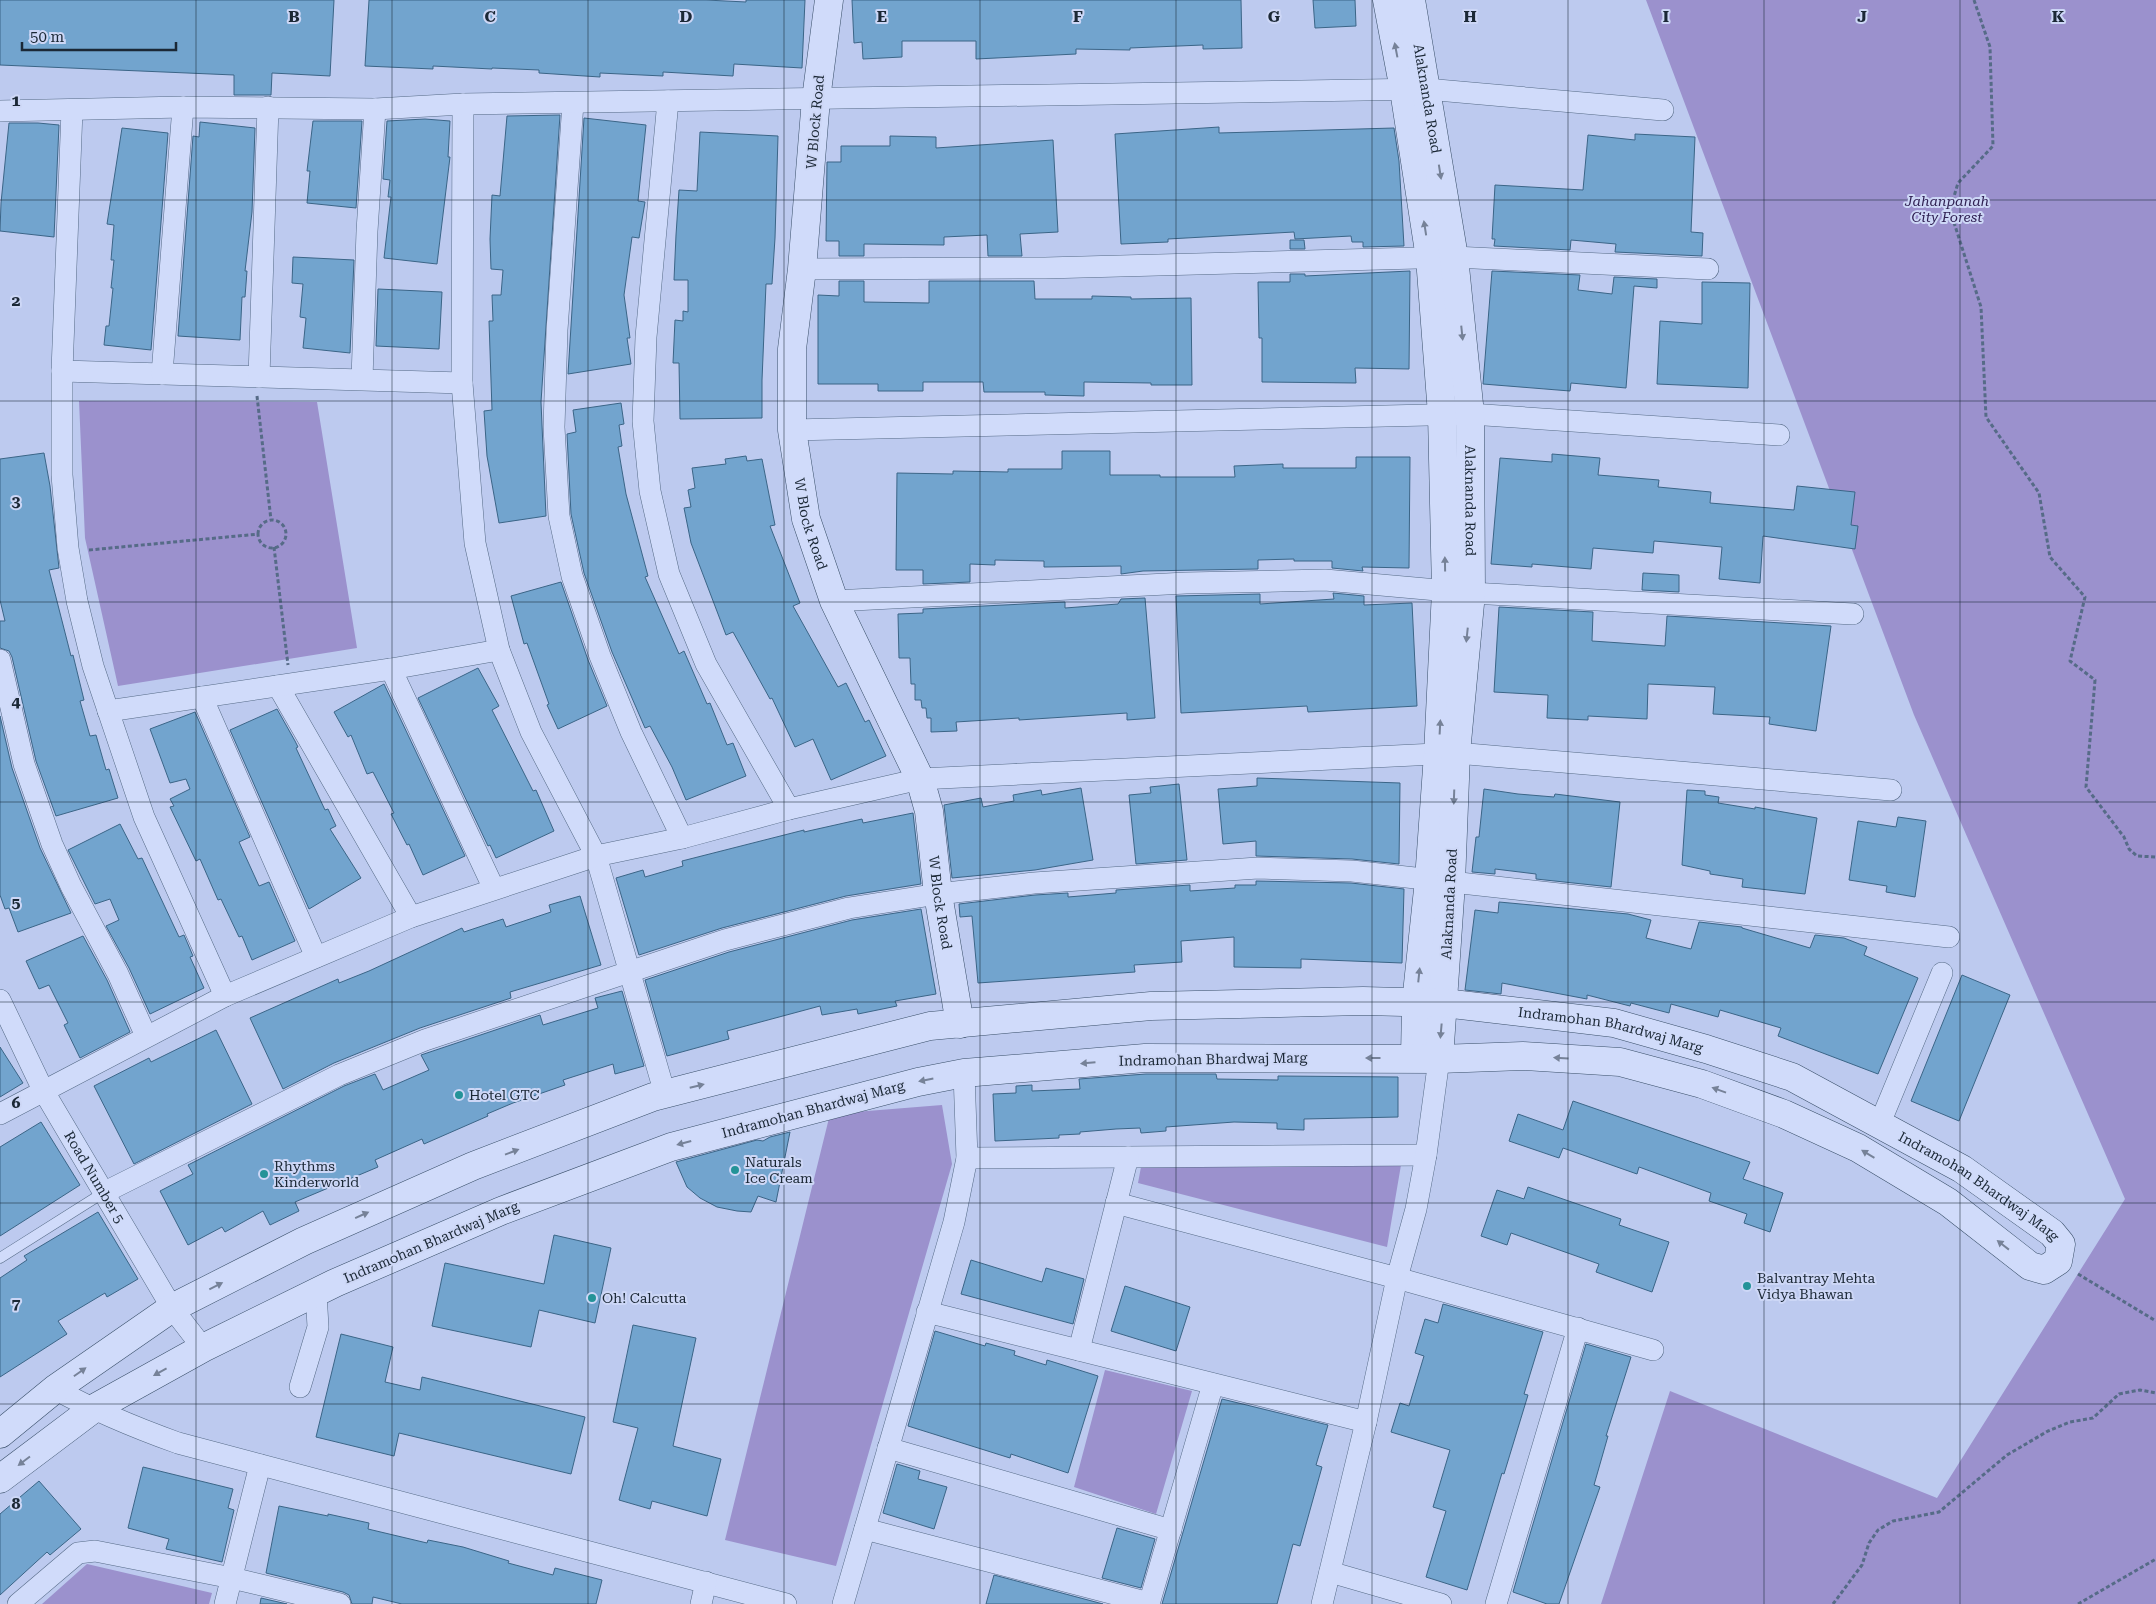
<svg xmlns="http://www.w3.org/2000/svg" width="2156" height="1604" font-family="'Roboto Serif',serif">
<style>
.green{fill:#9b91cd}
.building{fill:#72a4ce;stroke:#3b6587}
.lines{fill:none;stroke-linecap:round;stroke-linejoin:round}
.lane-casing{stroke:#566b87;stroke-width:11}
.street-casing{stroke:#566b87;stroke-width:22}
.secondary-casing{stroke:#394f69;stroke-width:29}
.path{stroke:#566b87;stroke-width:3;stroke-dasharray:4 2.5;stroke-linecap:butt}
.lane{stroke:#d0dbfa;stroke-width:10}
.street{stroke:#d0dbfa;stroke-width:21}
.secondary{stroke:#d0dbfa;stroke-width:28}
.oneway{fill:#768298}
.grid{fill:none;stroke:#1b2836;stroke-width:1;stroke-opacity:0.55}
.poi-dot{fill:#249398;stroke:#cdd7f6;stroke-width:2}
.labels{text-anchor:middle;stroke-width:4;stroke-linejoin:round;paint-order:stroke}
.street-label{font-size:14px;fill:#1b2836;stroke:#cdd7f6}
.park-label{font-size:14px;font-style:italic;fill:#302153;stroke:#cdd7f6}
.poi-label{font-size:14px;fill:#1b2836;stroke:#cdd7f6;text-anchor:start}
.grid-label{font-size:16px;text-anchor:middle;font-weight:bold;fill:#1b2836;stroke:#cdd7f6;stroke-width:4;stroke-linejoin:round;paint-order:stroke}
</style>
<rect width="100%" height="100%" fill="#bdcaef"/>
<path class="green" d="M1646,0H2156V1604H1601L1670,1391L1937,1498L2125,1199L1914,715Z
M79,401L317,402L357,648L118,686L85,538Z
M942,1105L952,1164L836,1566L725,1540L830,1114Z
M1401,1165L1387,1247L1138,1183L1141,1167Z
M1105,1370L1192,1391L1156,1514L1074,1487Z
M87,1564L212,1593L209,1604H42Z"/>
<path class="building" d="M0,0H334L330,76L272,73L271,95H234V75L0,65Z
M369,0H706L746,2V0H805L802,68L734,64L733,76L663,72V76L600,73V77L539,73V70L492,68V69L433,66V69L365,66Z
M852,0H1241L1242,48L1203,49V45L1130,48V50L1076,49V54L976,59V41H902V57L863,59L862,42L854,43Z
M1313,0H1355L1356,26L1315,28Z
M560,115L541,402L546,516L499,523L487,456L484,411L492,410L489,321H493L492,295H501L503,270L491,269L490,239L492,195L500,196L507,116Z
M584,118L646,125L638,201L645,202L639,238L632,237L624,295L630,338H627L631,364L568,374Z
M425,119L450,121L448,157H450L437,264L384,258L391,197H388L390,180L383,179L387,121Z
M313,121H362L356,208L307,203L310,171H307Z
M200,122L255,128L252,212L245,271H247L245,297H242L240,340L178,336L193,136L199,137Z
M9,123H38L59,125L54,237L0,231L1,203Z
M1219,127V133L1394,128L1399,161L1404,246L1363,247V242H1352L1351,236L1295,239L1294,232L1168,239V242L1121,244L1115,134Z
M122,128L168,133L151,350L104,345L106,326H109L113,288H111L114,260H111L114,225L107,224Z
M700,132L778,136L775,238L772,284H766L762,380V418L680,419L679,363H673L675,320L683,321V311L688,312V280H674L676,235L679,190L697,191Z
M1635,134L1695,137L1691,232L1703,233L1702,256L1615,252L1616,244L1571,240L1570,250L1494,246L1495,239H1492L1495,185L1583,190L1588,135L1635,140Z
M890,136L936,137V148L1053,140L1058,232L1020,234L1022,256H988L987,235L944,237V245L864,244V256H839V241H826L827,162H841V146H890Z
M1290,240H1304L1305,249H1290Z
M293,257L354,260L350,353L303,348L306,318L300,317L303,284L292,283Z
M1410,271L1409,369L1355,368L1356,383L1262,382V338H1259L1258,282H1290V274H1305V276Z
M1492,271L1580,275L1578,290L1612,294L1614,277L1657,279V288L1634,286L1626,388L1571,383L1570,391L1483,384Z
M839,281H864V302L929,303V281H1034L1035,299H1092V296L1131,297V299L1191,298L1192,385H1151V383L1084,382V396L1045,395V392H984L983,382H923V391H878V384H818V295L839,296Z
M1702,282L1750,283L1748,388L1657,384L1660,321L1702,324Z
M378,289L442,292L439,349L376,346Z
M621,403L624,424L619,425L622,446L618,447L626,494L648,576L645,577L679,654L684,651L707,704L710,703L727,745L733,743L746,776L686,800L672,767L650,726L645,728L612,652L584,573L571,514L567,434L576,432L573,410Z
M1062,451H1110V475H1160V477H1235L1234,466L1283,464V468H1356V457H1410L1409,568L1362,567L1363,571L1332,568V561H1294V559L1258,560V569L1143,571L1121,574V566L1044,567V561L995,560V565L970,564V582L923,584V570H896L897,473L953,474V471L1008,472V469H1062Z
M44,453L50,486L59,568L49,570L71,656L73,655L84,700L80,701L90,736L96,735L106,770L109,769L118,798L56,816L36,761L12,657L9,651L0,648V621H5L0,600V459Z
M1552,454L1600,458L1598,475L1659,480L1658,487L1711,492L1710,503L1794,510L1797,486L1855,492L1851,525L1858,526L1855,549L1763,536L1760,583L1719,579L1722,547L1654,541L1653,553L1593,548L1591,569L1532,564V567L1491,564L1500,458L1552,462Z
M746,456L747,461L762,459L775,525L770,526L800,603L793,606L838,687L846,683L865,722L869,720L886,756L831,780L813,739L795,747L772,698L770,699L733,632L726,635L691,543L684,508L691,507L688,490L695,488L692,468L726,464L725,459Z
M1643,573L1679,575V592L1642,590Z
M561,582L588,660L607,706L558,729L547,705L549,704L527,643L524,644L511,596Z
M1333,593L1364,596V605L1412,603L1417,706L1308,712L1307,706L1181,713L1176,596L1260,594V604L1334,599Z
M1145,598L1155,718L1127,720V713L1019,720V718L956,722L957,731L931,732V718H927L926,708H922L921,700H915V684H911L910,658H899L898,614L923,613V609L1065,602V608L1118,604L1121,599Z
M1499,607L1593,612L1592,641L1665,646L1667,616L1831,626L1816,731L1769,724L1770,717L1713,714L1715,687L1648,684L1647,719L1588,716V720L1547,718L1548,695L1494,692Z
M478,668L499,706L492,710L533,791L536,790L554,831L496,858L490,845L488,846L418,698Z
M384,684L465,856L423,875L409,844L407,845L391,814L394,813L373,772L367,774L351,735L348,737L334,712Z
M277,709L295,741L298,747L296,748L325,810L328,809L336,826L330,829L361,878L309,909L230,730Z
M195,712L250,837L239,842L259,886L269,882L295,941L252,960L242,936L239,937L221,899L218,900L200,859L196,861L170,807L174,806L170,799L190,789L186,779L170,783L150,729Z
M0,716L12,768L40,848L71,913L18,932L9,908L5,909L0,895Z
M1257,778L1400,783L1399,864L1352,859L1256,856V841L1223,844L1218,789L1257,786Z
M1179,784L1187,860L1136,864L1129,795L1151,793L1150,787Z
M1081,788L1093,860L1035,870L952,878L944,805L981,798L983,807L1014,801L1013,795L1041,790L1042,795Z
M1484,789L1518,794L1554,797L1555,794L1620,802L1611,887L1536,879V874L1495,869V874L1472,872L1476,837H1479Z
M1687,790L1705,791V795L1719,797L1718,803L1755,809V807L1817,818L1805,894L1742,887L1743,879L1710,874V871L1682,865Z
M913,813L921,884L846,896L722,928L639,955L616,878L643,870L645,877L683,866L682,861L804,830V832L862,819L863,823Z
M1898,817L1926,821L1915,897L1886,892L1887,886L1849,880L1858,821L1896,827Z
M120,824L138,859L142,858L179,937L184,935L193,956L190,957L204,988L150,1014L129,968L106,926L119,920L110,899L95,904L68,850Z
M1256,881L1351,883L1404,889L1402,963L1301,959V968L1234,967V937L1181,941L1182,962L1134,965L1135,972L978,983L972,916L960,917L959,904L1035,895L1068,893V897L1116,893V890L1190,885V891L1235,888V885H1256Z
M580,896L601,965L510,992L511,998L420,1028L334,1063L283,1089L250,1018L338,979L339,983L369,971L462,928L464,932L503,919L506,927L551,912L549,905Z
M1499,902L1628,914L1651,920L1646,938L1691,949L1699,922L1742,927V928L1810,948L1815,935L1844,938L1867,947L1864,955L1918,978L1878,1074L1778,1036L1781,1028L1720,1010L1718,1017L1671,1004L1669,1013L1631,1003L1630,1006L1587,995V999L1502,983L1501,994L1465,990L1475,910L1498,913Z
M921,909L936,994L895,1001L897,1006L858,1014L857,1009L822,1015L820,1006L727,1031L729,1039L667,1056L645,980L729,952L852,920Z
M83,936L107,980L130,1032L80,1058L64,1025L68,1023L49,985L39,989L26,961Z
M1962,975L2010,995L1959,1121L1911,1101Z
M622,991L644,1066L615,1074L613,1064L563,1080L565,1085L513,1103L487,1114L488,1116L424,1144L422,1139L375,1160L378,1167L295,1202L299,1211L270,1225L263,1211L225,1232L222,1227L188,1245L160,1191L193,1174L188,1165L344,1086L375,1074L383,1090L429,1070L421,1055L540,1015L543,1025L598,1008L595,998Z
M216,1030L252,1104L134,1164L94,1086L149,1058L151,1062Z
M0,1047L23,1083L0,1097Z
M1146,1074H1216L1217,1079L1278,1080V1076L1398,1077V1117L1304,1119V1130L1277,1129V1123L1234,1122L1166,1127V1131L1141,1133L1140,1128L1116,1129L1080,1132V1134L1059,1135V1138L995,1141L993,1094L1016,1093V1086L1032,1085V1091L1080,1089L1079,1079Z
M1573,1101L1750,1162L1743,1179L1783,1193L1770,1232L1744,1223L1747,1214L1709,1201L1711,1193L1639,1167L1637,1174L1563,1148L1559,1158L1509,1141L1518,1114L1563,1130Z
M41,1122L80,1185L0,1236V1147Z
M790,1132L776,1202L758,1196L751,1212L737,1211L717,1207L700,1198L687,1187L676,1162L757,1140L763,1141L770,1137Z
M1528,1187L1621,1219L1619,1225L1669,1242L1652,1292L1596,1272L1599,1264L1511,1233L1507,1245L1481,1236L1497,1190L1524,1199Z
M98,1212L138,1279L107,1297L105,1293L58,1321L67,1334L0,1377V1278L27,1260L24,1256Z
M554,1235L611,1248L595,1323L539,1310L531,1347L432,1326L445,1263L544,1284Z
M971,1260L1042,1282L1046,1268L1084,1279L1073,1324L961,1294Z
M1125,1286L1190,1307L1176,1351L1111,1331Z
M1443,1304L1543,1332L1524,1394L1528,1395L1504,1474L1502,1473L1467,1590L1426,1577L1446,1511L1433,1507L1450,1450L1391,1432L1400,1403L1409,1406L1424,1356L1415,1353L1425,1319L1438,1323Z
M633,1325L696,1338L673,1446L721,1459L707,1516L652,1501L650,1509L619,1500L638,1428L613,1422Z
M935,1331L985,1346L986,1343L1015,1351L1014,1355L1046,1365L1047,1360L1098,1376L1068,1473L1011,1454L1010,1458L908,1426Z
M341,1334L393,1347L385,1382L420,1390L422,1377L585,1417L571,1474L399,1433L394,1456L316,1437Z
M1586,1344L1631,1357L1606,1436H1608L1594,1485L1600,1487L1582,1538L1559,1604H1547L1513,1592Z
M1222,1399L1328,1425L1316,1465L1322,1467L1300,1546L1293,1544L1277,1604H1162Z
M897,1464L920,1471L918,1479L947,1487L934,1529L883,1513Z
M143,1467L233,1489L228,1508L234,1510L222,1562L166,1549L169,1539L128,1528Z
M39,1481L81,1529L50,1555L47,1552L0,1595V1514Z
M279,1506L328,1516V1514L369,1523L368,1529L427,1543L428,1540L463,1547L509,1561L508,1563L553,1575L555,1568L602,1580L596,1604H402L373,1597L372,1604H352L349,1595L343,1592L266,1573Z
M1117,1528L1155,1539L1141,1588L1102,1578Z
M994,1575L1103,1604H986Z
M261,1598L287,1604H260Z"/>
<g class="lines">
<g class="lane-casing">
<path id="lane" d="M0,1258L103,1193"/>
</g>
<g class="street-casing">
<g id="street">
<path d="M668,101L646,337L643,421L650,491L669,574L706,664L789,809"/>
<path d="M573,103L557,330L554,427L559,516L572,576L600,656L631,732L682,838"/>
<path d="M463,104L462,383L475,543L499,650L531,732L596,856L665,1094"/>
<path d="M72,110L62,371V475L68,548L77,601L93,666L144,817L225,996"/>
<path d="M0,111L183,107L375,109L463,104L1426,89L1663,110"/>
<path d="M802,269L1045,268L1454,257L1708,269"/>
<path d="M62,371L462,383"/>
<path d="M162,374L183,107"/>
<path d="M259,377L268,107"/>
<path d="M362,379L367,231L375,109"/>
<path d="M792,430L1470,414L1779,435"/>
<path d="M834,601L1186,583L1325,580L1471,593L1853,614"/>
<path d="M0,660L24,764L52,844L71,886L118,974L146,1036"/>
<path d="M391,669L494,889"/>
<path d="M278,686L411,917"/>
<path d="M202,697L316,957"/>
<path d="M108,711L391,669L499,650"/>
<path id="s1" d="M0,1000L43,1090L172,1308L203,1348"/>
<path d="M0,1114L225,996L411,917L596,856L682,838L789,809L920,779L1456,753L1891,790"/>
<path d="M1880,1123L1942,973"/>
<path d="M967,1158L1426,1155"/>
<path d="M103,1193L339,1075L425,1040L725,940L849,908L938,894L1034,883L1258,868L1352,871L1949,937"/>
<path d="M1116,1203L1397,1278L1653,1350"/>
<path d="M927,1312L1366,1422"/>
<path d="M1079,1350L1128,1157"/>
<path d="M300,1387L318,1327L316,1292"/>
<path d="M55,1389C95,1411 136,1428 178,1443L786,1604"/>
<path d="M888,1448L1171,1530"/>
<path d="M865,1529L1149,1603"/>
<path d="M1330,1572L1441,1604"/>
<path d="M18,1604L78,1553L95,1551L232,1578L340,1604"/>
<path d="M225,1604L260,1465"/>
<path d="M701,1604L706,1582"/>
<path d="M843,1604L954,1222L967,1158L964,1073"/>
<path d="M1149,1604L1213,1384"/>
<path d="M1322,1604L1366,1422L1397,1278L1416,1209L1426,1155L1439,1059"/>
<path d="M1496,1604L1578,1328"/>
</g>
</g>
<g class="secondary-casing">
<g id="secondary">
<path id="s2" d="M829,0L816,99L802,269L792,349V430L806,519L834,601L920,779L929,811L938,894L960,1024"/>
<path d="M1387,0L1404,90L1430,258L1442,414L1446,591L1438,754L1429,880L1416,1003L1415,1058"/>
<path id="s3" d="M1411,0L1454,257L1470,414L1471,593L1456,753L1451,883L1439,1059"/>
<path id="s4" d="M0,1434L55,1389L172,1308L304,1241L473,1166L653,1097L930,1026L1151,1006L1363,1001L1444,1003L1614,1023L1706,1049L1792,1077L1962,1169L2052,1233L2061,1244L2058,1261L2044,1270L2030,1266L1948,1202L1858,1148L1784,1114L1702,1084L1620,1062L1523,1056L1439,1059L1145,1058L964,1073L918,1082L671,1147L501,1211L335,1283L203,1348L93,1409L0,1479"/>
</g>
</g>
<path class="path" d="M1974,0L1990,47L1993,146L1958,183L1950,210L1981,307L1986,417L2039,493L2050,557L2085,597L2070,661L2095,680L2086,787L2124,837L2129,849L2137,856L2156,857
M257,396L271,520
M258 534a14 14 0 1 1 28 0a14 14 0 1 1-28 0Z
M274,547L288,665
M89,550L259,534
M2078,1274L2156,1321
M1833,1604L1862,1565L1869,1543L1878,1530L1893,1521L1939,1512L2007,1455L2048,1431L2070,1422L2093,1418L2119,1394L2140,1390L2156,1393
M2078,1604L2156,1559"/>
<use href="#lane" class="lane"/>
<use href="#street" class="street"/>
<use href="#secondary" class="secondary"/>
</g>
<defs><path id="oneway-solid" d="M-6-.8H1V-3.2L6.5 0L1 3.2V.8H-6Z" transform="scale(1.25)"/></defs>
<g class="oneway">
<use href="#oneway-solid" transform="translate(1396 50) rotate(-101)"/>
<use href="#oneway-solid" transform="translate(1440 172) rotate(81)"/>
<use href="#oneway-solid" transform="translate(1425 228) rotate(-99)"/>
<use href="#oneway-solid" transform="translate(1462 333) rotate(84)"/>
<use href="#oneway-solid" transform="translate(1445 564) rotate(-91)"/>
<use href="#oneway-solid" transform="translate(1467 635) rotate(96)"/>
<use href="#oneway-solid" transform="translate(1440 727) rotate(-87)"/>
<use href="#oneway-solid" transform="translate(1454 797) rotate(92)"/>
<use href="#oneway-solid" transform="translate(1419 975) rotate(-84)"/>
<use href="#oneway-solid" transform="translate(1441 1031) rotate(95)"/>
<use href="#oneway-solid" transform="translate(1373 1058) rotate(-180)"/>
<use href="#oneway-solid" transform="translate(1561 1058) rotate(-176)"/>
<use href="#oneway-solid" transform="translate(1088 1063) rotate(175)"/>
<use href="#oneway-solid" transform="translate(926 1080) rotate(169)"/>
<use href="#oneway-solid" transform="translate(697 1086) rotate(-14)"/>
<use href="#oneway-solid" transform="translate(1719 1090) rotate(-160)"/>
<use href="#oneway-solid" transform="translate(684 1143) rotate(165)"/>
<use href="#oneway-solid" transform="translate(512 1152) rotate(-21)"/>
<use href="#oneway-solid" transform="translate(1868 1154) rotate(-149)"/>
<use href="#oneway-solid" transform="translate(362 1215) rotate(-24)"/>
<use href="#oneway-solid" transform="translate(2003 1245) rotate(-142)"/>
<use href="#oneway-solid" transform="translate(216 1286) rotate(-27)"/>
<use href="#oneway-solid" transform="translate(80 1372) rotate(-35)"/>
<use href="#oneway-solid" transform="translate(160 1372) rotate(151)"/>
<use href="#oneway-solid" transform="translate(24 1461) rotate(143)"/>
</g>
<path class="grid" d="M196,0V1604M392,0V1604M588,0V1604M784,0V1604M980,0V1604M1176,0V1604M1372,0V1604M1568,0V1604M1764,0V1604M1960,0V1604M0,200H2156M0,401H2156M0,602H2156M0,802H2156M0,1002H2156M0,1203H2156M0,1404H2156"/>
<g class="poi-dot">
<circle cx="459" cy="1095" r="5"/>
<circle cx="735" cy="1170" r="5"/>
<circle cx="264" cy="1174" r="5"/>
<circle cx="1747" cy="1286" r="5"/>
<circle cx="592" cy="1298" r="5"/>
</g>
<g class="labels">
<g class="street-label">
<text dy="5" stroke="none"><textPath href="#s3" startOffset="100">Alaknanda Road</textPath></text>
<text transform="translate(815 122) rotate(-85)" y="5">W Block Road</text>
<text dy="5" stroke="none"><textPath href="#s3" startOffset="505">Alaknanda Road</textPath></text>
<text dy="5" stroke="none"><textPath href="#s2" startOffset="528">W Block Road</textPath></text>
<text dy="5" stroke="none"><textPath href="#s2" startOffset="932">W Block Road</textPath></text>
<text transform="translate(1449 904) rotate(-87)" y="5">Alaknanda Road</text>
<text dy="5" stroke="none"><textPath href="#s4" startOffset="1709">Indramohan Bhardwaj Marg</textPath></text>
<text transform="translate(1213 1059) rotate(-1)" y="5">Indramohan Bhardwaj Marg</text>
<text transform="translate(813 1109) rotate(-15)" y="5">Indramohan Bhardwaj Marg</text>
<text dy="5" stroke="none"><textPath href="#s1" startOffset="201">Road Number 5</textPath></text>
<text dy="5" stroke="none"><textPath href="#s4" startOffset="2114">Indramohan Bhardwaj Marg</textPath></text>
<text transform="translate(431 1242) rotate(-23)" y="5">Indramohan Bhardwaj Marg</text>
</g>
<g class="park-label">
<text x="1947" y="206">Jahanpanah<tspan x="1947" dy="16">City Forest</tspan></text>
</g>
<g class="poi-label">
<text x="469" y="1100">Hotel GTC</text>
<text x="745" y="1167">Naturals<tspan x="745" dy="16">Ice Cream</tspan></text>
<text x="274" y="1171">Rhythms<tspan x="274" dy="16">Kinderworld</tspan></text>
<text x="1757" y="1283">Balvantray Mehta<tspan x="1757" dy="16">Vidya Bhawan</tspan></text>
<text x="602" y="1303">Oh! Calcutta</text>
</g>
</g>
<g class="grid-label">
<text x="294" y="22">B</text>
<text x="490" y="22">C</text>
<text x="686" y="22">D</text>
<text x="882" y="22">E</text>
<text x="1078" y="22">F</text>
<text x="1274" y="22">G</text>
<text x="1470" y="22">H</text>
<text x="1666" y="22">I</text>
<text x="1862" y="22">J</text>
<text x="2058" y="22">K</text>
<text x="16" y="106">1</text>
<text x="16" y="306">2</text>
<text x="16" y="507">3</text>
<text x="16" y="707">4</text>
<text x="16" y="908">5</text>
<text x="16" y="1108">6</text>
<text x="16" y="1309">7</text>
<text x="16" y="1509">8</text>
</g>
<path d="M22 42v8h154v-8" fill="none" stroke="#1b2836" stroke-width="2.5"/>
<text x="30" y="42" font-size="15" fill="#1b2836" stroke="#cdd7f6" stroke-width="4" paint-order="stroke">50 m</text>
</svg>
